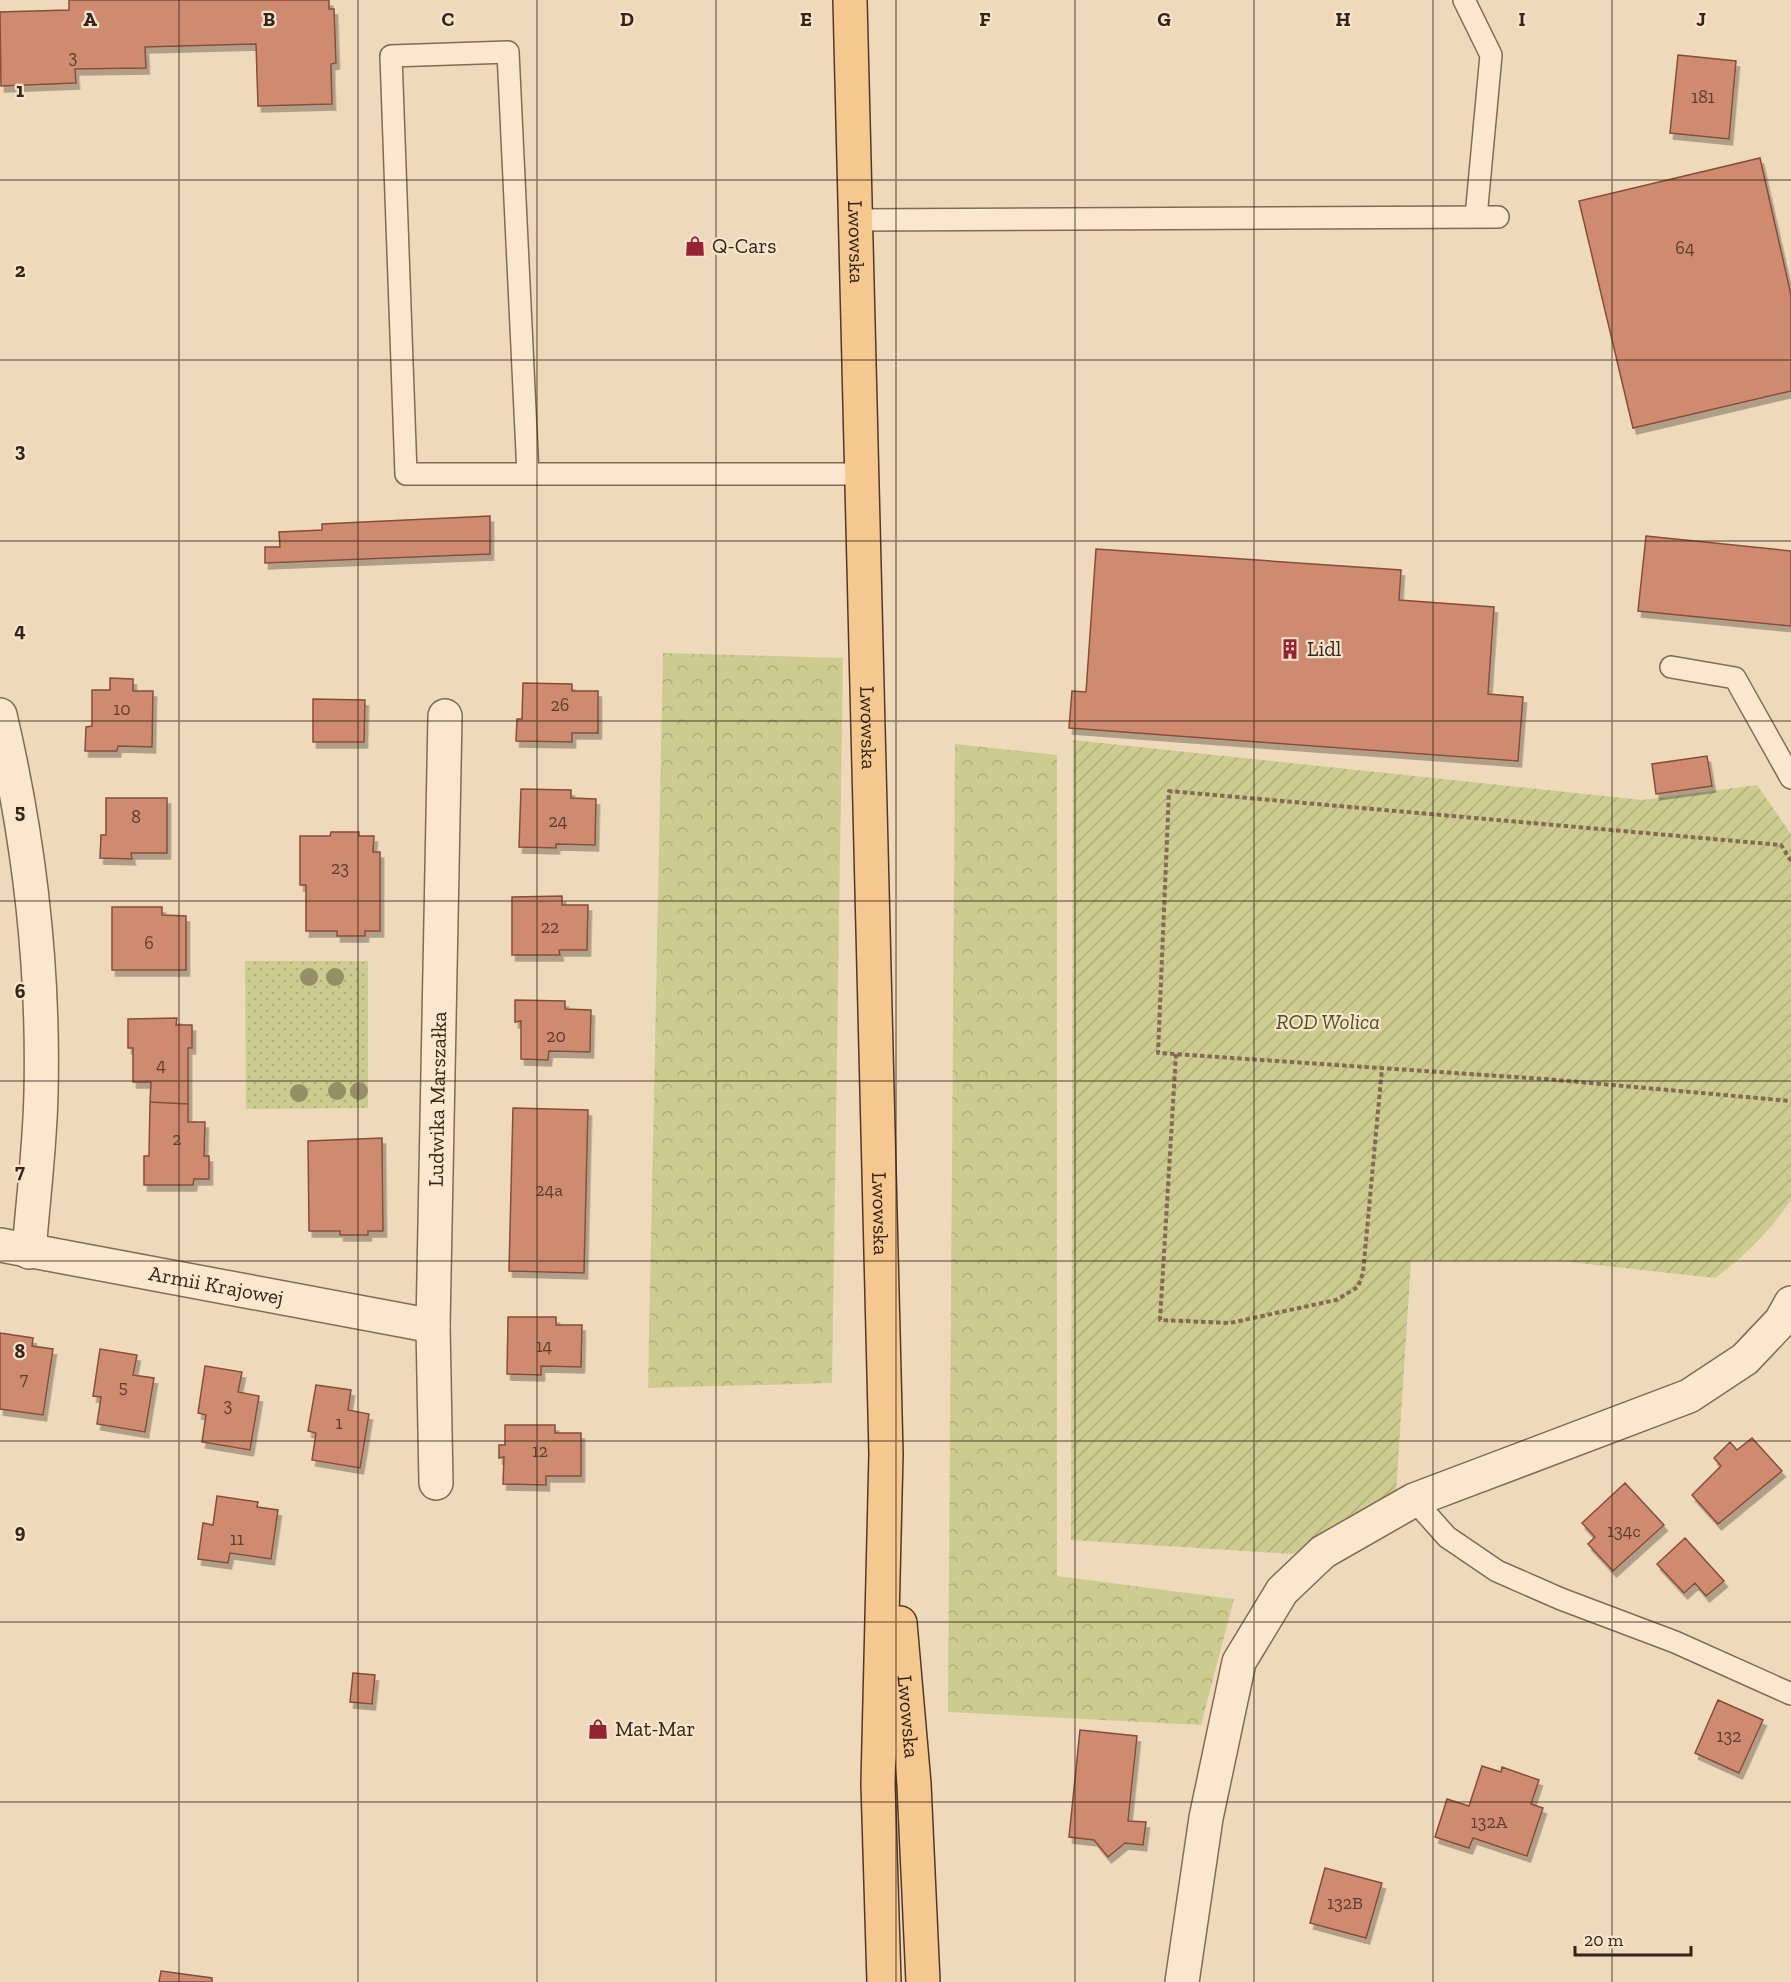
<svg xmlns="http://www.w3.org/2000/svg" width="1791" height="1982" font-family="'Zilla Slab',serif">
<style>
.grass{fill:url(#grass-dots)}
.forest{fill:url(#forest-crowns)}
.garden{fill:url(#garden-furrows)}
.building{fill:#ce8b70;stroke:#864e3a;stroke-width:1.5;filter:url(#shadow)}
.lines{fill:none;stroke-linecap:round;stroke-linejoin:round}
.lane-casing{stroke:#866955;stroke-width:24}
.street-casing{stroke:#866955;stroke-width:36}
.primary-casing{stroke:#53382a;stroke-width:36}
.path{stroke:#866955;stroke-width:4;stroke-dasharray:4.5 3;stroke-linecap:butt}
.lane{stroke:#fae7ce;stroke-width:21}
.street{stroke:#fae7ce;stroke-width:33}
.primary{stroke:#f5c890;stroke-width:33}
.tree{fill:#958f66}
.grid{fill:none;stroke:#35241a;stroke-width:1.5;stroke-opacity:0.55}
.labels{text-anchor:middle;stroke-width:4.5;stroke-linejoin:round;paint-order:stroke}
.number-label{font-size:18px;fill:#5b3e30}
.street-label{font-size:21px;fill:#35241a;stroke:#f6e4cb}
.poi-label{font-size:21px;fill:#35241a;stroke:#f6e4cb;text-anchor:start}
.park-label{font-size:21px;font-style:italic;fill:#4c5220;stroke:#f6e4cb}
.grid-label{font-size:20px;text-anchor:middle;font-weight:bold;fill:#35241a;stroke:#f6e4cb;stroke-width:4.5;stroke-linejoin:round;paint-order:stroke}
</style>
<defs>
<pattern id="grass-dots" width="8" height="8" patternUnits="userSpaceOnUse" patternTransform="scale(1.5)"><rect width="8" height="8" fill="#cccc90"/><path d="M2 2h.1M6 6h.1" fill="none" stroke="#b0af7c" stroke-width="1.8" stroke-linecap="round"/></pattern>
<pattern id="forest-crowns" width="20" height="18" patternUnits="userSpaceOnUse" patternTransform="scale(1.5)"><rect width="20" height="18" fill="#cccc90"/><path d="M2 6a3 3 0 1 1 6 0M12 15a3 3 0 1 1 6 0" fill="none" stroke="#b0af7c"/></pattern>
<pattern id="garden-furrows" width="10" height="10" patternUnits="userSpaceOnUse" patternTransform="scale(1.5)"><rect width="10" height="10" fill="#cccc90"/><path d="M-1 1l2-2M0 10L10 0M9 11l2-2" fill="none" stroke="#b0af7c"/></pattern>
<filter id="shadow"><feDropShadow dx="3.5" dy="6" stdDeviation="0" flood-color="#0004"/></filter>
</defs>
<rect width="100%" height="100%" fill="#efd9bb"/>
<path class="grass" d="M245,961H368V1108L246,1109Z"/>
<path class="forest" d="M663,653L843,658L832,1383L648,1388Z
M955,744L1057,755V1576L1234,1599L1201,1725L948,1712Z"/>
<path class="garden" d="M1073,740L1642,800L1757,785L1791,834V1200C1770,1231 1745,1256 1715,1278L1560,1261H1411L1396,1493L1293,1554L1071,1540Z"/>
<path class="building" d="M69,0H329V9H334L336,63L331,64L332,104L258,106L256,44L145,47L146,68L75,69L76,83L1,86L0,12L69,10Z
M1678,55L1736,61L1729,139L1670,133Z
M1760,158L1791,295V391L1633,428L1579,201Z
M490,516V554L265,563V547H280L279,532L322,530V524Z
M1646,536L1791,551V626L1638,611Z
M1096,549L1401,570L1399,600L1494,607L1488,694L1523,697L1518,761L1069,728L1072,691L1086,692Z
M110,678L133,679V691H153L152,747L118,746L117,751H85L86,727L92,726V690H110Z
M523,683L572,684V691H598V733H572V742L516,741L517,719H522Z
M313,699L365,700L364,742H313Z
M1707,756L1712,786L1656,794L1652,764Z
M521,789L571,790V798L596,799L595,845L556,844V848L519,847Z
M106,798H167V853H131L132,859L100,858L101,835H106Z
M331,832H359V836H374L373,852H380V931H365V936H337V931H306V885H300V836H330Z
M562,896V905H588L587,950H559L560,955H512V897Z
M112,907H162V915L186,916V970H112Z
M515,1000L565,1001V1009L591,1010L590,1052L549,1051L548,1060L521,1059V1021L515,1022Z
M177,1018L176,1025H192V1048H188V1104L150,1102L151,1082H133V1048H128V1019Z
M150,1102L188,1104V1122H205L204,1156H209V1179H194L193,1185H144V1156H149Z
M513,1108L588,1110L584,1273L509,1271Z
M382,1138L383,1231H368V1235H340V1231H309L308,1141Z
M508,1317H556V1325H582L581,1367L541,1366V1375L507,1374Z
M0,1333L33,1338L32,1346L53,1349L43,1415L0,1409Z
M100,1349L137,1355L133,1375L154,1378L145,1432L97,1424L101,1397L93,1396Z
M205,1366L242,1372L238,1392L259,1396L250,1450L202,1442L206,1415L198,1413Z
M316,1385L351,1390L348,1410L369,1414L360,1468L312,1460L316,1433L308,1431Z
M505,1425H555V1433H581V1476H546V1485L503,1484L504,1457L499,1458V1445H505Z
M1752,1438L1782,1471L1718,1524L1692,1495L1721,1466L1714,1458L1730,1442L1737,1450Z
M1625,1483L1664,1525L1613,1571L1588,1544L1595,1537L1582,1523Z
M217,1496L258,1502L257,1507L278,1510L271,1559L230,1553L228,1563L198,1559L203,1523L213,1525Z
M1685,1538L1724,1581L1706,1596L1695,1583L1684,1593L1657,1564Z
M353,1673L375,1675L372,1704L350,1702Z
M1718,1700L1763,1720L1739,1773L1695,1753Z
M1080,1730L1137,1736L1128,1821L1146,1822L1143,1845L1125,1843L1108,1857L1094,1840L1069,1837Z
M1482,1766L1501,1772L1502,1767L1539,1780L1531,1804L1543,1808L1527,1856L1473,1838L1469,1848L1435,1837L1447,1799L1469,1806Z
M1325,1868L1382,1883L1366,1938L1310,1923Z
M161,1971L212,1978V1982H159Z"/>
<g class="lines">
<g class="lane-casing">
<path id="lane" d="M1464,0L1491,55L1476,217
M855,220L1498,217
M528,474L508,52L391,56L406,474H862
M1671,667L1735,678L1791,778
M1414,1500L1447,1537L1497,1571L1561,1599L1675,1642L1791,1694"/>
</g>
<g class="street-casing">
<g id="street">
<path d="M0,715C29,839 44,966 41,1093C40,1146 33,1199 29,1252"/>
<path id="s1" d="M0,1245L433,1326"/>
<path id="s2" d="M436,1483L433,1326L445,716"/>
<path d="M1182,1982L1206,1818L1239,1662L1282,1591L1323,1552L1414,1500L1689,1396L1745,1359L1781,1321L1791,1303"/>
</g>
</g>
<g class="primary-casing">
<g id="primary">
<path id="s3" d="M850,0L886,1454L878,1784L884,1982"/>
<path id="s4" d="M900,1623L914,1784L923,1982"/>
</g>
</g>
<path class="path" d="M1791,861L1781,845L1169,791L1158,1053L1545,1079L1791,1101
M1176,1054L1160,1320L1230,1323L1336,1300L1358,1287L1363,1273L1382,1068"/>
<use href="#lane" class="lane"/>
<use href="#street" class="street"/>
<use href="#primary" class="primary"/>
</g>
<g class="tree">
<circle cx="309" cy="977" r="9"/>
<circle cx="335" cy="977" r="9"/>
<circle cx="337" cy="1091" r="9"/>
<circle cx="359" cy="1091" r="9"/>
<circle cx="299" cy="1093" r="9"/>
</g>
<path class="grid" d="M179,0V1982M358,0V1982M537,0V1982M716,0V1982M896,0V1982M1075,0V1982M1254,0V1982M1433,0V1982M1612,0V1982M0,180H1791M0,360H1791M0,541H1791M0,721H1791M0,901H1791M0,1081H1791M0,1261H1791M0,1441H1791M0,1622H1791M0,1802H1791"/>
<defs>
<g id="shop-bare" transform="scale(1.62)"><path d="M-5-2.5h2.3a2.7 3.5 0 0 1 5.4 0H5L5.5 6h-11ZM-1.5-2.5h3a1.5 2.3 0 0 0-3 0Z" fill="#962333" stroke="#f6e4cb" stroke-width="2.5" paint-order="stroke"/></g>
<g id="building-bare" transform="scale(1.62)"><path d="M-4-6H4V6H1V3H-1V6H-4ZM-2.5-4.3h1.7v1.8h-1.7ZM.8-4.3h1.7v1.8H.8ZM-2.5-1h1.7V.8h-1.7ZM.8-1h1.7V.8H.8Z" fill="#962333" stroke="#f6e4cb" stroke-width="2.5" paint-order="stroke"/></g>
</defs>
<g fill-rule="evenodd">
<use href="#shop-bare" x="695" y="246"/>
<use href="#building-bare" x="1290" y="649"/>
<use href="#shop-bare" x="598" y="1729"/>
</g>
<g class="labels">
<g class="number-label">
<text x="73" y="63">3</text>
<text x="1703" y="103">181</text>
<text x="1685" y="254">64</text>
<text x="560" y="711">26</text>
<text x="122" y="715">10</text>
<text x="136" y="823">8</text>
<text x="558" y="827">24</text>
<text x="340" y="874">23</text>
<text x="550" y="933">22</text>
<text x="149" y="949">6</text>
<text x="556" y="1042">20</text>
<text x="161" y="1071">4</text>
<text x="177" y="1145">2</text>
<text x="549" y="1196">24a</text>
<text x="544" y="1352">14</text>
<text x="24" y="1385">7</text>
<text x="123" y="1393">5</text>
<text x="228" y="1411">3</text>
<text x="339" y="1429">1</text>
<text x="540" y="1457">12</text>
<text x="1624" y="1537">134c</text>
<text x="237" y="1545">11</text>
<text x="1729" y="1742">132</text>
<text x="1489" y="1828">132A</text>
<text x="1345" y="1909">132B</text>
</g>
<g class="street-label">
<text dy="7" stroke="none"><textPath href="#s3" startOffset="242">Lwowska</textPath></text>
<text dy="7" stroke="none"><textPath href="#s3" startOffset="728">Lwowska</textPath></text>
<text dy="7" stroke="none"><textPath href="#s2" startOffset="384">Ludwika Marszałka</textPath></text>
<text dy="7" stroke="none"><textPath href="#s3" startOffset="1214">Lwowska</textPath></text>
<text dy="7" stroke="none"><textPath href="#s1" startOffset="220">Armii Krajowej</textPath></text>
<text dy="7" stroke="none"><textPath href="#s4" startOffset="94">Lwowska</textPath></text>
</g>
<g class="poi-label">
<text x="712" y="253">Q-Cars</text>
<text x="1307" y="656">Lidl</text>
<text x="615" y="1736">Mat-Mar</text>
</g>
<g class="park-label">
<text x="1328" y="1029">ROD Wolica</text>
</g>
</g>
<g class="grid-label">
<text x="90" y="26">A</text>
<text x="269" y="26">B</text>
<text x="448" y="26">C</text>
<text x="627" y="26">D</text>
<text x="806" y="26">E</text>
<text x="985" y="26">F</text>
<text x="1164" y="26">G</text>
<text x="1343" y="26">H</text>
<text x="1522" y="26">I</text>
<text x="1701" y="26">J</text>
<text x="20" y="97">1</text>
<text x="20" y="277">2</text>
<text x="20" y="457">3</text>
<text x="20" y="637">4</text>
<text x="20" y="818">5</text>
<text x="20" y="998">6</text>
<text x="20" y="1178">7</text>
<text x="20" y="1358">8</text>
<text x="20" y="1538">9</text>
</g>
<path d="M1575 1946v9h116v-9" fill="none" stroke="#35241a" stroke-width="3"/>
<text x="1584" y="1946" font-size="18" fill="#35241a" stroke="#f6e4cb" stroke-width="4.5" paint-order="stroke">20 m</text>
</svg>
